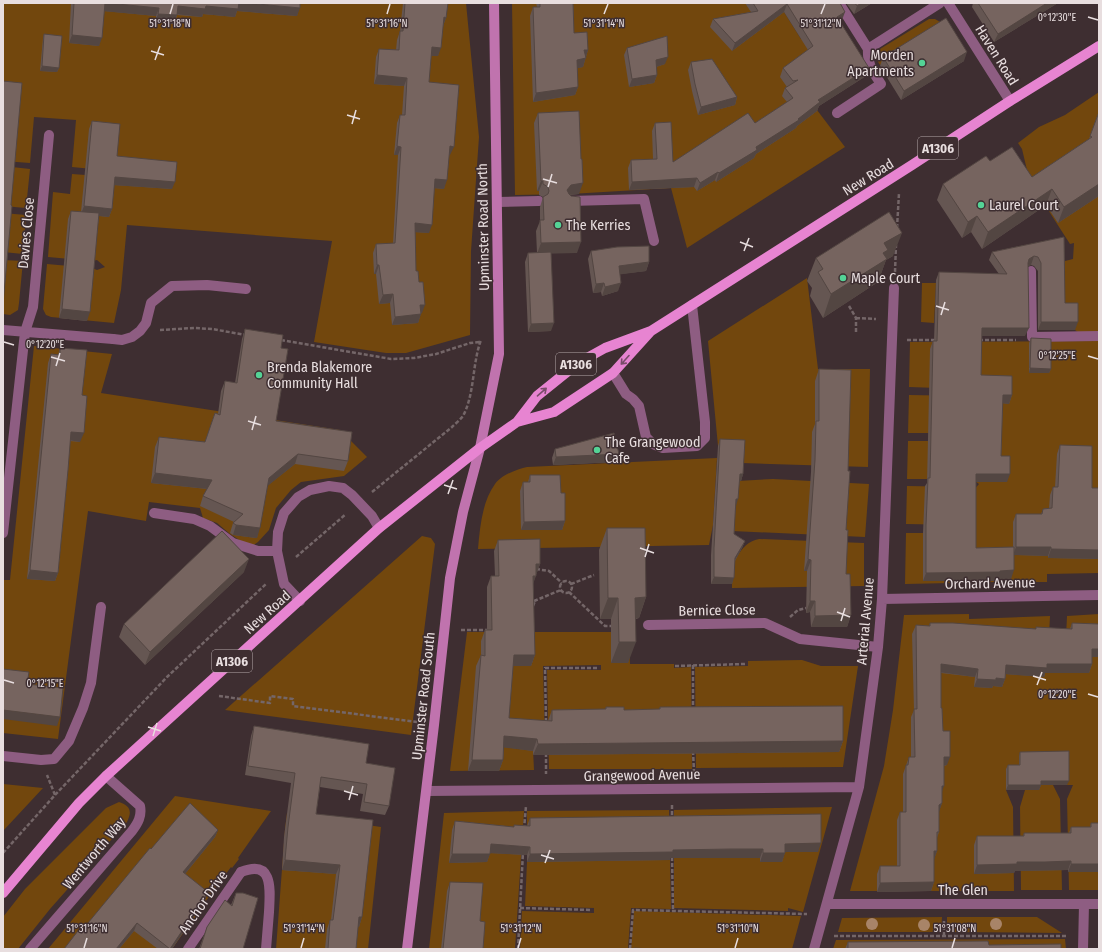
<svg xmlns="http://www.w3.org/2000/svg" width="1102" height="952" font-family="'Fira Sans Condensed',sans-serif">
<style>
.green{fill:#72470d}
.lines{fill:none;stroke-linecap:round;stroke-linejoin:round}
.path{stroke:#746668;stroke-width:2.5;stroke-dasharray:4 2;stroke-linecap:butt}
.lane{stroke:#8e5d82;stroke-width:10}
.street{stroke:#8e5d82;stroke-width:10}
.secondary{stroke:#c073ae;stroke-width:10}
.primary{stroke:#e784d1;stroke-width:10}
.tree{fill:#a88468}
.wall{fill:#655652}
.shaded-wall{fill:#534642}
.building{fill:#76645f;stroke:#534642}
.oneway{stroke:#794c69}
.ticks{fill:none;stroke:#e8dedf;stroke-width:1.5}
.poi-dot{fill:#54d396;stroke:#3e2e31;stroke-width:1.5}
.labels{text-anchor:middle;stroke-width:3;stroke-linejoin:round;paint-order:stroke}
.shield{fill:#3e2e31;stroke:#b5a9ab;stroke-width:1}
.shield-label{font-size:13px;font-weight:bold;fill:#e8dedf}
.poi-label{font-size:14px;fill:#e8dedf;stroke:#3e2e31;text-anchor:start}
.street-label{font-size:14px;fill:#e8dedf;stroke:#3e2e31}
.ticks-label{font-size:10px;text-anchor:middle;fill:#e8dedf;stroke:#3e2e31;stroke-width:3;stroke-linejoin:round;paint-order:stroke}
</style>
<rect width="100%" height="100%" fill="#3e2e31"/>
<path class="green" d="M3,3H466L479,137L471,251L470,335L406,353H386L314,342L332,241L127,225L121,290L114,323L51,317L46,315L43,309L47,264L92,268L97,270L105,267L97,260L92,261L48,257L53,192L70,194L72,174L113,177V171L72,167L76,120L34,117L30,163L3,161Z
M512,3H781L779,4L801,39L845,43L786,69L845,147L687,248L671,188L570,194L515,195Z
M929,19H935L940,22L880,65C876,59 875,55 880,49Z
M1099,92V333H1079L1075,330V312L1062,311L1061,262L1073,259L1074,243L1070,244L1034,188L1027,170L1022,149L1018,143L1039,127L1065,115Z
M3,166L30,169L26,208L3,206Z
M3,213L26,215L23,254L3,252Z
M3,260L23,261L19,303L18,310L10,315L3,314Z
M807,278L818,369H870L868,467L742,463L743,447L718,446L708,341Z
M922,283H936L934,323L921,322Z
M1099,341V573L1047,574V582H1014L1011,579H999L997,582L905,584L906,533H961V525L906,524L907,486L963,487L973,491L979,484L972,479H907L908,441H964L965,433H908L909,395L966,396L967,389L909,387L910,342Z
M34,346L112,354L101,393L340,430L367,457L344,476L301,482L291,490L276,508L269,530L258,542L252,546L247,545L230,534L217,523L203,518L200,508L149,502L146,521L88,511L58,739L3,733V580H10Z
M717,458L713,525L709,545L478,549C480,527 482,502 495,484C501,475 518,469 527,467Z
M773,479L869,484L865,537L732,531L737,481Z
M422,536L431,538L435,544L411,735L225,710Z
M759,539L864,543V586L732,588V555L737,557C742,548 748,541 759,539Z
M969,614V619L1050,616L1049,636L1066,637L1067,616L1099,614V890H1069L1067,799L1073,785H1053L1060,799L1062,890H1021L1020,807L1025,790H1006L1013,807L1014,891H850L884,766L893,710L904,615Z
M467,632H629L630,664H674V668L691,667L692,769H549L547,670H601V665L543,666L545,749H533L534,770L450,771Z
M802,660L821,666H858L843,767L696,768L695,667L748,666V661Z
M3,784L43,788L3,831Z
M175,796L271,811L238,858L239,859L232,868L231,867L200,909L201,911L189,925L172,949H48Z
M119,802C131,806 132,812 127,822L50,909L18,949H3V917L25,889L106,808Z
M832,807L803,912L788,908V911L674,908V810Z
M669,810L671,909L631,908L628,949H520L522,911L594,913V908L525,906L527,862V811Z
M524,811L515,949H429L444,813Z
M287,813L381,827L368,949H276L285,829Z
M634,911L801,916L792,949H631Z
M942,917L941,932H838L842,918Z
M947,917H1037L1062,933L947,932Z
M1065,939L1066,949H833L836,940Z"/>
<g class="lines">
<path class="path" d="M897,228L899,193
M895,272L896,245
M849,306L856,318V334
M856,318L876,319
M160,330L194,328L212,329L246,335
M281,340L391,359L414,358L436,354L470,343L480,342
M907,340H936
M979,340H1016
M372,492L452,427C455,424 460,420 463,416C475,393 472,364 481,340
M296,557L346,514
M536,569L549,571L562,583
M560 587a6 6 0 1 1 12 0a6 6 0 1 1-12 0Z
M571,584L594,575
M569,592L605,626H614
M534,601L561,590
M533,606L535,601
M790,617L798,610L806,608
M461,630H488
M693,665V710
M675,666L745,664
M219,696L270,703V696L293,699V706L417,722
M546,722L545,668H599
M693,751L694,772
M546,753V774
M55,795L167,677L267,583
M672,805V818
M524,829L526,806
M3,853L55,795L47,775
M672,857L673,910
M520,908L592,910
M834,936H1067
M944,936V921
M518,949L523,852
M630,949L633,910L807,914"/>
<path class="lane" d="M837,113L881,84C873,72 867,64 868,49
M570,201L644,199L654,241
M497,202L539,201
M1031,271L1032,337L1099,336
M113,339L122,340L132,337L140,331L146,323L151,303L172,286L207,285L246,289
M613,373L626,394L633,399L639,406L646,437L653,444L663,448L697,446L705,438V422L692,305
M241,872C274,859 270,890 269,912C268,924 267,937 266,949"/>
<path class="street" d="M839,3L868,49L940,3
M948,3L1010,101
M3,330L113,339
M154,513L194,519L210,526L233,543L258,551H277
M3,533L25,332L33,307L49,135
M882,599L1099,595
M300,601L284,584L277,551L278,532L284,513L298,497L310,490L329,486L343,488L352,495L372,516L379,528
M648,625L765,623L800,639L878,647
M3,756L41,760L54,759L69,741L83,708L91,683L101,607
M427,791L859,787
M827,904H1099
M30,949L132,831C138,823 142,816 140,806L106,776
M188,949L241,872
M814,949L859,787L878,647L882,599L894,288
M1083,949L1084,904"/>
<path class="secondary" d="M407,949L434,725L450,578L463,512L480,448L499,354L494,3"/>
<path class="primary" d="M517,422L537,396L578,363L605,348L651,331L912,165L1010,101L1099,46
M3,893L79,803L106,776L379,528L480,448L517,422L554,412L613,373L651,331"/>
</g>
<g class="tree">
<circle cx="872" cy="924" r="6"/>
<circle cx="996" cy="924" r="6"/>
<circle cx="924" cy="925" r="6"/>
</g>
<path class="wall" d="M71,3H300L297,16L237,11L235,17L203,14L202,17L177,15L174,24L155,22L156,16L104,11L99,46L69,43Z
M403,3H448L446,18L443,26L438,56H431L429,82L450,155H449L444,189L434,188L429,233L415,232L416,271L422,313H421L418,323L392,325L390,303L379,304L376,274H374L373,253L376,244H393L398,155H394L397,123L400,115H402L404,86L374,84L376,57L379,49L396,50L397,40L400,31Z
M536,3H574L573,4L574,33L588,50L583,67L577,68L578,87L575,95L533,102L530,16L533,7H537Z
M745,3H840L842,20L840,22L866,76L819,106L817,111L797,126L796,128L756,154L754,158L716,182L715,180L697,191L694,187L629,190L628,168L631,160L653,159L652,131L655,123L673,162L755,123L787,102L782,96L785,88L787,87L780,77L783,68L808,50L784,12L732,51L710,27L713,19L751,12Z
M846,3H872L854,14Z
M973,3H1058L994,42L972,7Z
M44,34L59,68L57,72L40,71L43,38Z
M627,48L665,64L656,67L657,75L654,83L629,87L624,55Z
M883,57L964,61L901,100L880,66Z
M691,62L737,97L735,105L698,115L692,91L688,70Z
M1099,111V196L1058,223L1046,205L982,249L971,232L962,238L937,200L943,184L990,161L1032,177L1089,139Z
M538,113L581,159L579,194L570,195L577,253H551V331L528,332L525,262L528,253H537L536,231L540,221V207L543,197L539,195V191H537L534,123Z
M92,121L117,156L172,189L114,185L112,209L109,217L99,216L87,321L59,318L68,219L71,211L81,212L89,129Z
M1064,237L1065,303L1075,330H1038V271L1034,266L1031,265L1028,266L1025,336H982L981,375L1012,395L1009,404L1002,403L1001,456L1007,482H976V548L1013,547V522L1016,514H1041L1043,509L1049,508L1050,495L1053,487H1055L1057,454L1060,445L1092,488H1099V559L1048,558V556L1014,555L1011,579H997V581H923V533L925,486L927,483L930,349L933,341H934L936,280L939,272L999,274L989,260L992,252Z
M591,251L649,262L646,271L620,274L618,291L602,296L601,292L593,293L588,259Z
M893,256L886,260L878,282L823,318L810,296L812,288L807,281L816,258Z
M245,329L281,348L276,421L348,461L344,471L295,464L267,486L257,538L233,535L230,533L233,523L234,522L200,506L203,496L207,489L151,483L155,447L159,437L205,442L215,413L218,414L221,391L225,381L235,383L242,339Z
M1031,338L1051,369L1049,373H1029V343Z
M60,348L82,395L80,442L70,441L58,573L55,581L27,579L48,363L51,354L58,355Z
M819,369L846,530V574L851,615L847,627H811L810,612L806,613L807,571H804L811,472L812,432L815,424V381Z
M720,439L743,474L741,481H739L735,506L734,534L745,541L742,548L735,561L732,584H711V555L718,446Z
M555,449L619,454L616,462L553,465L552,458Z
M530,475L565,521L562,530H521L520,491L523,482H528Z
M607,528L646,597L639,618L636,619L628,663H611V619H600L599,550Z
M498,540L540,564L533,583L535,655L531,666H513L509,718L548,721L552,710L605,709L606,707L624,710H659L660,707L843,741L839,752L533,755V751L504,747L503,760L499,771H468L476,666L481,655V641L485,630H487V587L491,576H495L494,551Z
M244,572L145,665L119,637L124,624Z
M930,623L1036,629H1070L1072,623L1099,624V657H1092V664L1089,673H1045L1044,677L1006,674L1005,679L1002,687L993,686L992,688L974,687L975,677L941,673V708L947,765L944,766L942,793V803L939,811V832L937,838V851L934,859V882L931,891L877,892V874L880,866H897V820L900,812H903V774L909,757H911V717L914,710L912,634L916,625L929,626Z
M254,726L366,763L389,806L385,815L360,811L363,794L320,787L316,814L362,917L359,927H358L356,949H325L327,929L330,920H331L336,874L282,870L284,837L291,783L245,775L251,736Z
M1020,752L1067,785H1041L1039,790H1006V769L1008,765H1019V756Z
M530,818L818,852H785L782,862H760V858H670V860L527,862V855L490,853L487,862L449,863L452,830L455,821L514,827V825L527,826Z
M1091,823H1099V872H1068V870L1015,871L1014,873L974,874V845L977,836H1023L1024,833H1069L1071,827H1090Z
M218,830L215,837L185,874L205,900L172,949H158L134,931L119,949H64L83,929L151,849Z
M450,882L480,921L483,949H441L447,891Z
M236,893L243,949H199L207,927L231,905Z
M848,942L989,945L1061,949H845Z"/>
<path class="shaded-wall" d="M105,3L159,8L156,16L102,11Z
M238,3H247L300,8L297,16L237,11L235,17L203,14L202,17L175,14L178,6H206Z
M861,3H872L854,14L857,6Z
M1047,3H1058L994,42L998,34Z
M787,4L784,12L732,51L735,43Z
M845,12L842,20L834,25L837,17Z
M158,14L177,15L174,24L155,22Z
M444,17L446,18L443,26H440Z
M72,35L102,38L99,46L69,43Z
M432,47L441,48L438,56H429Z
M584,50H588L583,67L574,69L577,60Z
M967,52L964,61L901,100L904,91Z
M668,57L665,64L653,68L656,60Z
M42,66L59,68L57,72L40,71Z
M869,68L866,76L819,106L817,111L797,126L796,128L756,154L754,158L716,182L719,173L756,147L798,119L818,100Z
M377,75L407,78L404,86L374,84Z
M657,75L654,83L629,87L632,79Z
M578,87L575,95L533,102L536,93Z
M737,97L735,105L698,115L701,107Z
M397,146L401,147L398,155H394Z
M450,146L454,147L450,155H447Z
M718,172L715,180L697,191L700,183Z
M115,177L175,182L172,189L112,185Z
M697,178L694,187L629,190L632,182Z
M435,179L447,180L444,189L432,188Z
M541,181H543L539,191H537Z
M583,183L579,194L567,195V190L571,185Z
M1099,184V196L1058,223L1064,207Z
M1052,189L1046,205L982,249L988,232Z
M84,206L112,209L109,217L81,214Z
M977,216L971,232L962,238L968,222Z
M415,223L432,225L429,233L412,232Z
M902,233L893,256L886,260L878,282L823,318L831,294L884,243Z
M581,242L577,253L537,254L541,243Z
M1034,256L1031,265L1026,268L1029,259Z
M649,262L646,271L616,275L619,266Z
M377,265H379L376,274H374Z
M604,283L601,292L593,293L596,284Z
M621,283L618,291L602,296L605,287Z
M393,294L390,303L379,304L383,295Z
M420,305H425L422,313L417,314Z
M62,309L90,312L87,321L59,318Z
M421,314L418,323L392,325L395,317Z
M1041,322H1078L1075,330H1038Z
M554,323L551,331L528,332L531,324Z
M982,328H1029L1025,336H979Z
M1030,368L1051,369L1049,373H1029Z
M1003,395H1012L1009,404L1000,403Z
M71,432L84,433L80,442L68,440Z
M298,454L295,464L265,488L269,478Z
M619,454L616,462L553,465L556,457Z
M155,473L212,480L208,489L151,483Z
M740,474H743L741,481H737Z
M976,474H1010L1007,482H973Z
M736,499H738L736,506Z
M565,521L562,530H521L524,522Z
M236,525L260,528L257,538L233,535Z
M745,541L742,548L732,565L735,558Z
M1016,547H1051L1048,556L1013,555Z
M1051,549L1099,550V559L1048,558Z
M249,559L244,572L145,665L150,652Z
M808,559L811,560L807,571H804Z
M536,564H540L536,575Z
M30,570L58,573L55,581L27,579Z
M1014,570L1011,579H997V581H923L926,573Z
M533,576H536L532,587Z
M714,577L734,578L732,584H711Z
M646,597L639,618L627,619L635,598Z
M608,598H618L611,619H600Z
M810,601H815L810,612L806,613Z
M851,615L847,627H811L815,616Z
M619,642H636L628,663H611Z
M1092,649H1099V657H1089Z
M514,655H535L531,666H510Z
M941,664L978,669L975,677L938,672Z
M1047,664H1092L1089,673H1045L1044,677L1003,674L1006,665Z
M996,678L1005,679L1002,687L993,686L992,688L974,687L977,679Z
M3,710L60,717L57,726L3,719Z
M504,736L537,739L533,751L500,747Z
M843,741L839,752L533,755L538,744Z
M944,757H950L947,765L941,766Z
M472,760H503L499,771H468Z
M1041,781H1069L1067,785H1041L1039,790H1006L1008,785Z
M942,786H944L941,794Z
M942,803L939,812V805Z
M218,830L215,837L180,880L183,872Z
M821,843L818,852H782L785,844Z
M491,844L530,847L527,855L488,853Z
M763,849L760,858H670V860L527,862L530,854L673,850Z
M934,851H937L934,860Z
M763,853H785L782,862H760Z
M452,854H490L487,862L449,863Z
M285,860L340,865L336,874L282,870Z
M1071,861L1068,870L1015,871L1014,873L974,874L977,865L1017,862Z
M1071,864H1099V872H1068Z
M934,882L931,891L877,892L880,883Z
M208,892L205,900L172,949H170Z
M359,917H362L359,927H356Z
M137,923L134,931L119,949H116Z"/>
<path class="building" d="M74,3H105L102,38L72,35Z
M107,3H239L238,9L206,6L205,9L178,6L177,15L158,14L159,8Z
M247,3H300V8Z
M405,3H448L446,18L444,17L441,48L432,47L429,82L459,85L454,147L450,146L447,180L435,179L432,225L415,223L416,271H418L419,282H423L425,305H420L421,314L395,317L393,294L383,295L379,265H377L376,244L395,243L401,147L397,146L400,115H405L407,78L377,75L379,49L399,50L400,31H403Z
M540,3H573L574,33L587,32L588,50H584L586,58L577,60L578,87L536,93L533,7H540Z
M753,3H840L845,12L837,17L869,68L818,100L820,102L798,119L799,120L756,147L757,150L719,173L718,172L700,183L697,178L632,182L631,160L657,159L655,123L671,122L673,162L748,113L755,123L793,98L785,88L798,80L793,81L783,68L813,46L787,4L735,43L713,19L758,11Z
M855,3H861L857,6Z
M978,3H1047L998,34Z
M946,18L967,52L904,91L883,57Z
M44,34L62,36L59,68L42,66Z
M667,36L668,57L656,60L657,75L632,79L627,48Z
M712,59L737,97L701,107L695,84L691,62Z
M3,81L22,83L11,205L12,206L3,304Z
M579,111L581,159H582L583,183L571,185L567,190L569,194L571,196L580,197L581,242L541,243L540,220H544L543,197L548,194L549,191L548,187L543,184V181H541L538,113Z
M1099,112V184L1064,207L1052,189L988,232L977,216L968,222L943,184L986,156L990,161L1012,147L1032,177L1092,137L1090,136Z
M92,121L120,124L117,156L177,162L175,182L115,177L112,209L84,206Z
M71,211L99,213L90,312L62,309Z
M889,212L902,233L884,243L888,250L883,253L887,259L831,294L818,272L823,269L816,258Z
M1064,237L1065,303H1078V322H1041V263L1038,257L1034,256L1029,259L1028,263L1029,328H982L981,375L1012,376V395H1003L1001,456H1010V474H976V548L1014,547V570L1000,571V572L926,573V525L928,478H930L933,341H937L939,272L1007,274L992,252Z
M649,246V262L619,266L621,283L605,287L604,283L596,284L591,251L617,247Z
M551,252L554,323L531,324L528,253Z
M245,329L283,335L281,348L288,349L276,421L352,432L348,461L298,454L269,478L260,528L236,525L233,523L243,514L203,496L212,480L155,473L159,437L205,442L215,413L220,415L225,381L237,383Z
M1031,338L1051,339V369L1030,368Z
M60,348L87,350L82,395L87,396L84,433L71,432L68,470L58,573L30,570L51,354L60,355Z
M819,369L851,370L848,471H850L846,530H848L846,574H850L851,615L815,616V601H810L811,560L808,559L815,460L816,421H819Z
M614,433L619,454L556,457L555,449Z
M720,439L745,440L743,474H740L738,499H736L734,534L745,541L735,558L734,578L714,577V548Z
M1060,445L1092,446V488H1099V550L1051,549V547H1016V514H1042L1043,509L1052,508L1053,487H1058Z
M530,475H560L561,493H565V521L524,522L523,482H530Z
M607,528H645L646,597L635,598L636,642H619L618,598H608Z
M222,531L249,559L150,652L124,624Z
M540,539V564H536V576H533L535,655H514L509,718L552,721V710L606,709V707H624V710L660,709V707L843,706V741L538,744L537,739L504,736L503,760H472L481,655L485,656V630H492L491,576H499L498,540Z
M930,623H953L1036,629V627L1072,629V623L1099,624V649H1092V664H1047V668L1006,665L1005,679L996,678V680L977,679L978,669L941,664V708H942L943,731H950V757H944V786H942V803L939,805V832H937V851H934V882L880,883V866H900V812H906V765H908L909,757H915L914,709H917L916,625L930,626Z
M3,669L29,672L27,684L63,688L60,717L3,710Z
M254,726L369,744L366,763L395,768L389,806L364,802L367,784L321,777L316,814L373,820L362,917H359L356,949H328L330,920H333L340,865L285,860L288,827L295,773L248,766Z
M1069,751V781H1041V785H1008V765H1020V752Z
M190,803L218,830L183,872L208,892L170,949L137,923L116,949H64L81,927L83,929L150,848L151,849Z
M821,814V843L785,844V853H763V849H731L673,850V852L530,854V847L491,844L490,854H452L455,821L514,827V825L530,826V818Z
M1091,823H1099V864H1071V861L1045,862H1017V864L977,865V836H1024V833H1071V827H1091Z
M450,882L483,883L480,921L485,922L483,949H443Z
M236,893H243L258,898L243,949H200L207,927L225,900L232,906Z
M988,941L989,945L1061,944V949H848V942Z
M634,948L651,949H634Z"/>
<defs><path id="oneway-shaft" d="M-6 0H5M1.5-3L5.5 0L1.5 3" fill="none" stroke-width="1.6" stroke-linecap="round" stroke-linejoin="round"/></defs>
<g class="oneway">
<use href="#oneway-shaft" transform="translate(625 360) rotate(132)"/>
<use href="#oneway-shaft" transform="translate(542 392) rotate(-41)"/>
</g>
<path class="ticks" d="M170,14L173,4M387,14L390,4M604,14L608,4M821,14L825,4M1088,17L1098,20M151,51L164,55M155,60L160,46M347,115L360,119M352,124L356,110M543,179L557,183M548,187L552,174M740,242L753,247M744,251L749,238M936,306L949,310M941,315L945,302M4,342L14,345M1088,356L1098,359M51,357L65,361M56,366L60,353M248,421L261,425M252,430L256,416M444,485L457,489M448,494L453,480M640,548L654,553M645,557L649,544M837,612L850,617M841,621L845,608M1033,676L1046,680M4,680L14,683M1037,685L1042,672M1088,694L1098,697M148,727L161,731M153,736L157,723M344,791L358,795M349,800L353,786M541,855L554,859M545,863L550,850M84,948L87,938M301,948L304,938M518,948L521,938M735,948L738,938M952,948L955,938"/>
<g class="poi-dot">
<circle cx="922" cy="63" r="4"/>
<circle cx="981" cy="205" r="4"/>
<circle cx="558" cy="225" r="4"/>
<circle cx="843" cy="278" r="4"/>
<circle cx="259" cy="375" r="4"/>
<circle cx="597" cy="450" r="4"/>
</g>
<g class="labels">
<g class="shield">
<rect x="918" y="137" width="40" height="22" rx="3"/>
<rect x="556" y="353" width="40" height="22" rx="3"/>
<rect x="212" y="650" width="40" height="22" rx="3"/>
</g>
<g class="shield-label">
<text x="938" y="153">A1306</text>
<text x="576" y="369">A1306</text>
<text x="232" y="666">A1306</text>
</g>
<g class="poi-label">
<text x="914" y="60" text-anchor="end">Morden<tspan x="914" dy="16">Apartments</tspan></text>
<text x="989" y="210">Laurel Court</text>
<text x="566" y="230">The Kerries</text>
<text x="851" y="283">Maple Court</text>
<text x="267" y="372">Brenda Blakemore<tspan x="267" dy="16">Community Hall</tspan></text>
<text x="605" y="447">The Grangewood<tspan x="605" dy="16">Cafe</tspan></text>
</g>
<g class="street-label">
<text transform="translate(997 55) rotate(58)" y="5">Haven Road</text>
<text transform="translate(868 177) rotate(-32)" y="5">New Road</text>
<text transform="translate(483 227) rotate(-91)" y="5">Upminster Road North</text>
<text transform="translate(26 233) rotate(-85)" y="5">Davies Close</text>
<text transform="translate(990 583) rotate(-1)" y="5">Orchard Avenue</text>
<text transform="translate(717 610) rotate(-1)" y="5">Bernice Close</text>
<text transform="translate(267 612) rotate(-42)" y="5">New Road</text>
<text transform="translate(865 621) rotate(-85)" y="5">Arterial Avenue</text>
<text transform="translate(423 696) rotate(-84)" y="5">Upminster Road South</text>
<text transform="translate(642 775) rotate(-1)" y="5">Grangewood Avenue</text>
<text transform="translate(94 853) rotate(-50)" y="5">Wentworth Way</text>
<text x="963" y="895">The Glen</text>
<text transform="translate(203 902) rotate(-55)" y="5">Anchor Drive</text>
</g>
</g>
<g class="ticks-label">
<text x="1057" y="21">0°12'30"E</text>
<text x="170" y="27">51°31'18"N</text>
<text x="387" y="27">51°31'16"N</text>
<text x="604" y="27">51°31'14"N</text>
<text x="821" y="27">51°31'12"N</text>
<text x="45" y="348">0°12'20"E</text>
<text x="1057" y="359">0°12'25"E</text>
<text x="45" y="687">0°12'15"E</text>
<text x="1057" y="698">0°12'20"E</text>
<text x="87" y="932">51°31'16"N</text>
<text x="304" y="932">51°31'14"N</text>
<text x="521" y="932">51°31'12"N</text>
<text x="738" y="932">51°31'10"N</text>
<text x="955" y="932">51°31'08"N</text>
</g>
<rect width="1102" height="952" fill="none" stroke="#e8dedf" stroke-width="8"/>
</svg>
